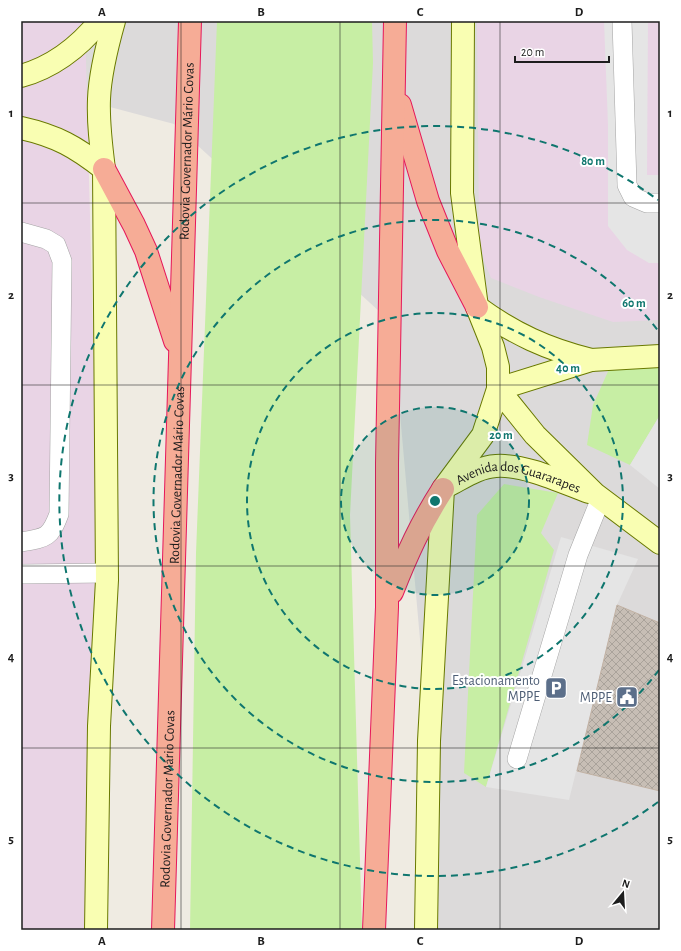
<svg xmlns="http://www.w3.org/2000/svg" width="681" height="951" font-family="'Alegreya Sans',sans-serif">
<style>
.residential{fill:#dcdada}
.industrial{fill:#e9d4e5}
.grass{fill:#c7eea4}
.parking{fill:#e5e5e5}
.building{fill:url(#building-cross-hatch);stroke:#c2b2a4}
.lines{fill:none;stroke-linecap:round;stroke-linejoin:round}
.service-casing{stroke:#a4a4a4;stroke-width:20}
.secondary-casing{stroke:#697900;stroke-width:24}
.trunk-casing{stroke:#e6175a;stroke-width:24}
.service{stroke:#fff;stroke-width:19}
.secondary{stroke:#f9feb2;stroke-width:22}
.trunk{stroke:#f6ac96;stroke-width:22}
.grid{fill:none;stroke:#1d1d1d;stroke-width:1;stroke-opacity:0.55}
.ring{fill:none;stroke:#0f766e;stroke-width:2;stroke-dasharray:7 5}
.labels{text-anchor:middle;stroke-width:4;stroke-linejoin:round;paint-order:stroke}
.street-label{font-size:14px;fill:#1d1d1d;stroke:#fff}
.service-label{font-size:14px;fill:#4e5e75;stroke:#fff;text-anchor:end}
.centre{fill:#0f766e;stroke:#fff;stroke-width:2}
.ring-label{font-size:12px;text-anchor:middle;font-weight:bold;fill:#0f766e;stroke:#fff;stroke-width:4;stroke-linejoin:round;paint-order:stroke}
.neatline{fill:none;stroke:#1d1d1d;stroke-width:1.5}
.grid-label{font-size:13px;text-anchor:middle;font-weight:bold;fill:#1d1d1d}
</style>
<defs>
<pattern id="building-cross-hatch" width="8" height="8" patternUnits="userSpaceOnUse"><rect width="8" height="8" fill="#c7beb5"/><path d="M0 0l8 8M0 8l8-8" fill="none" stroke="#aaa39b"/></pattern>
</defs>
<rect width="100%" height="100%" fill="#efebe2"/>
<path class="residential" d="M21,21H660V930H426L429,741L392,323L174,124L31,86Z"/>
<path class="industrial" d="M21,21H85L103,719L97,930H21Z
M477,21H660V320L613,322L539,297L491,278L484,261L479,237Z"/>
<path class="grass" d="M217,21H372L373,63L350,515L362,930H190L196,553Z
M660,349V415L630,465L587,445L593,405L610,367Z
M504,484L558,493L541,533L554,550L486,787L464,773L477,515Z"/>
<path class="parking" d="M604,21H648L647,175H660V263H649L627,250L608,226V125Z
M660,415V489L630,465Z
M561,537L638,559L617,605L569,800L486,787Z"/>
<path class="building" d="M617,605L660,623V791L577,771Z"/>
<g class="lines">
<g class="service-casing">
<path id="service" d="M622,21L627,185L633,197L647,203H660
M21,232L46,239L56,245L62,261L59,514C50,538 46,538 21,542
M21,574L106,573
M517,759L578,555L601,498"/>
</g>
<g class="secondary-casing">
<g id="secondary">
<path d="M21,76C53,67 79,47 100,21"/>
<path d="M21,128C57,136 76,147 104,169"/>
<path d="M477,307C514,334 547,349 591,360"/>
<path d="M498,389L535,435L595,494L660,543"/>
<path d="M498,389L591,360L660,356"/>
<path id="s1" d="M447,486C463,478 478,467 496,466C524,464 562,482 589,492"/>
<path d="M96,930L99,726L107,580L104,169C101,146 98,123 99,99C100,73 107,46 114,21"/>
<path d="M426,930L429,741L443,489L483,435L498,389V367L493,347L477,307L462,193L463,21"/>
</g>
</g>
<g class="trunk-casing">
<g id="trunk">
<path d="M400,105L428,201L448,251L477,307"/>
<path d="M104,169L134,225L146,251L175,341"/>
<path d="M392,592C407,554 421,523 443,489"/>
<path id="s2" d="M163,930L190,21"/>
<path d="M374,930L387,607V463L395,21"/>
</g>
</g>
<use href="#service" class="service"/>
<use href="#secondary" class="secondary"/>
<use href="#trunk" class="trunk"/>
</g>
<path class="grid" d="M181,21V930M340,21V930M500,21V930M21,203H660M21,385H660M21,566H660M21,748H660"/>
<circle cx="435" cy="501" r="94" fill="#0f766e" fill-opacity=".12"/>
<g class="ring">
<circle cx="435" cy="501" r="94"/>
<circle cx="435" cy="501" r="188"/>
<path d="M659 670A281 281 0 1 1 659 332"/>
<path d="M658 802A375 375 0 1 1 658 200"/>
</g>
<defs>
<g id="parking-square" transform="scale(1.15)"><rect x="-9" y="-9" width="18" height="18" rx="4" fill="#5c6f8a" stroke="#fff"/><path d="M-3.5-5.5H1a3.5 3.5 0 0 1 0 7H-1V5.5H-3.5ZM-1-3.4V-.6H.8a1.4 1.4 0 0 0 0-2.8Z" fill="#fff"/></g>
<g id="civic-square" transform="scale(1.15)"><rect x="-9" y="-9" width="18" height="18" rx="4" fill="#5c6f8a" stroke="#fff"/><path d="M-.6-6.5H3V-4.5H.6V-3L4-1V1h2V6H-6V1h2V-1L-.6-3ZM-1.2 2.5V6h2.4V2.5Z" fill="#fff"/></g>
</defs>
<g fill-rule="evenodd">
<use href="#parking-square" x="556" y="688"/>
<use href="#civic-square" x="627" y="697"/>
</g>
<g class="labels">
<g class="street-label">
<text dy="5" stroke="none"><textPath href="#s2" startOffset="779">Rodovia Governador Mário Covas</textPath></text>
<text dy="5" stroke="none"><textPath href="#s2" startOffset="455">Rodovia Governador Mário Covas</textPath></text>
<text dy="5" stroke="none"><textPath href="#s1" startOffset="76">Avenida dos Guararapes</textPath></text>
<text dy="5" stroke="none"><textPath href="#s2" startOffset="131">Rodovia Governador Mário Covas</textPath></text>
</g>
<g class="service-label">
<text x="540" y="685">Estacionamento<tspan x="540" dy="16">MPPE</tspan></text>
<text x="612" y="702">MPPE</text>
</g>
</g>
<circle cx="435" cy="501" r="6" class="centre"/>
<g class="ring-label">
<text x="593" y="165">80 m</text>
<text x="634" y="307">60 m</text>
<text x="568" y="372">40 m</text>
<text x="501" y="439">20 m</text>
</g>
<rect width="681" height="951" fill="none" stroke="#ffffff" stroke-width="44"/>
<g transform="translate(623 893) rotate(18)" stroke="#ffffff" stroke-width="3" paint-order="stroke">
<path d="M0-3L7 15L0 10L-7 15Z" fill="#1d1d1d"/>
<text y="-6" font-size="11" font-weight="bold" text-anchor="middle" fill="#1d1d1d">N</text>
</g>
<path d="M515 56v6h94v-6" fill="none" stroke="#1d1d1d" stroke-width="2"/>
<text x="521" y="56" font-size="12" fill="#1d1d1d" stroke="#ffffff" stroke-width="3" paint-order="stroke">20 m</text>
<rect x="22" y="22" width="637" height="907" class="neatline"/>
<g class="grid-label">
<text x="102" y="16">A</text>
<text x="261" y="16">B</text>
<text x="420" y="16">C</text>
<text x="579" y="16">D</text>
<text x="11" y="117">1</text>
<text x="670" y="117">1</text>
<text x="11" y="299">2</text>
<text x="670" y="299">2</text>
<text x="11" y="480">3</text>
<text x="670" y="480">3</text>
<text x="11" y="661">4</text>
<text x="670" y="661">4</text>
<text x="11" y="843">5</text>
<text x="670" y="843">5</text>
<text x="102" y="945">A</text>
<text x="261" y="945">B</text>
<text x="420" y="945">C</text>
<text x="579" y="945">D</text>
</g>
</svg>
